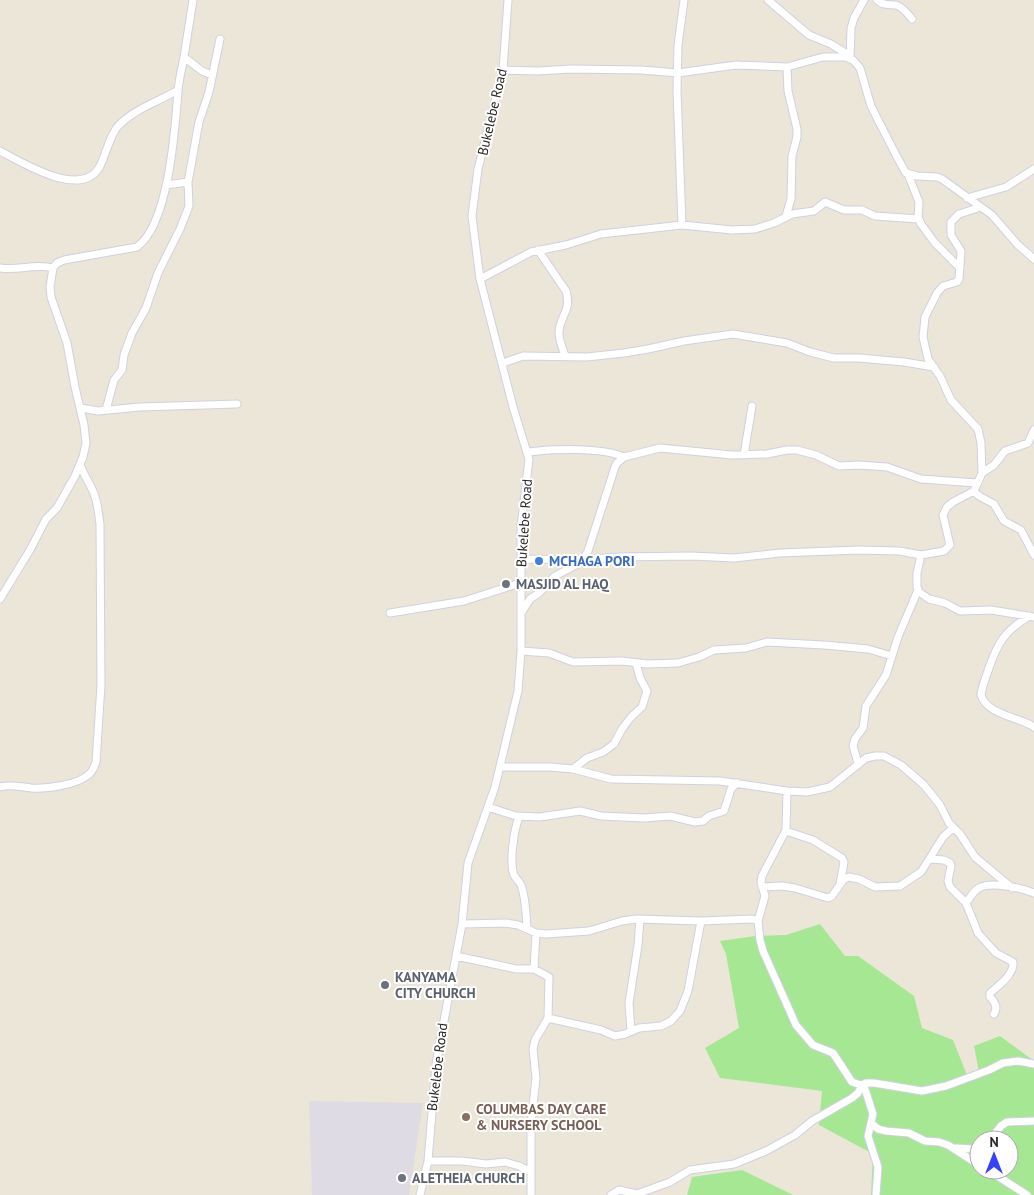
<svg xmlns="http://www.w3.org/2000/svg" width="1034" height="1195" font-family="'PT Sans',sans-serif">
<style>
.industrial{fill:#dedbe4}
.green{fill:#a5e792;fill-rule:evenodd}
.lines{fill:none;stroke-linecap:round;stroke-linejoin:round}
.minor-casing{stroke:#cfd0e3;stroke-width:9}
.minor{stroke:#fff;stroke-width:7}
.shop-dot{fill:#3f7fe0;stroke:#fff;stroke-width:2}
.worship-dot{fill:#6b7280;stroke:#fff;stroke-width:2}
.education-dot{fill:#8d6e63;stroke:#fff;stroke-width:2}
.labels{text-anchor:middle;stroke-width:4;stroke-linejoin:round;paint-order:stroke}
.street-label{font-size:14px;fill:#292929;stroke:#fff}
.shop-label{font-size:14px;font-weight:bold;fill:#366cbe;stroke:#fff;text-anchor:start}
.worship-label{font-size:14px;font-weight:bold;fill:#5b616d;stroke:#fff;text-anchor:start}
.education-label{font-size:14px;font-weight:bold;fill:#785e54;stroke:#fff;text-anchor:start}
</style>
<rect width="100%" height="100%" fill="#ece6d9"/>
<path class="industrial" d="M309,1101L423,1103L409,1195H312Z"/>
<path class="green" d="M820,924L845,956H858L914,996L922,1028L953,1040L967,1075L979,1072L974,1046L1000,1036L1034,1061V1195H871L873,1154L819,1125L822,1091L720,1078L705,1048L739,1028L726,954L720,941L755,936L786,935ZM979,1140H1009V1170H979Z
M742,1170L793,1195H687L692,1177Z"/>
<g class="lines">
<g class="minor-casing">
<path id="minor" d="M768,0L809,35L831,44L850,56
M877,0C883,6 889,4 896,5C903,7 908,14 912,19
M184,57L202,71L212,75
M850,59L851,28L854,18L864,0
M503,70L538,71L571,69L641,70L678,73L736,65L787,67L823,57H845L853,60L860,68L871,106L897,157L906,173L917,176L937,177L942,179L992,215L1018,245L1034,259
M0,151C23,163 82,200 100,166C106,154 110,134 119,125C136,108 158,102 178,90
M908,174L919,202L918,217L921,224L935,243L960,268
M166,185L188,182
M967,198L1006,187L1034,169
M981,207L959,214L951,222V235L961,251L959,279L957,282L943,286L937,293L925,317L923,337L928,359L940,376L951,400L978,429L981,443L982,473
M786,216L791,199L792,156L797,137V129L788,91L787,67
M682,225L677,91L678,45L684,0
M538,250L566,291C572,312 559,316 559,333C559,341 563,349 565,356
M0,268C19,271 35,263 53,268
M480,279L531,252L566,245L601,234L682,225L732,230L755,229L774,223L792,214L814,211L825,202L844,210H862L875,216L918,219
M503,363L523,356L587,357L624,353L648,349L684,341L733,334L787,343L810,352L834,358H859L904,362L934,367
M81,408L98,411L140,407L237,404
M106,410L114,380L122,370L124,355L132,333L146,308L158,273L180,229L189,206L188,182L199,122L209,92L220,39
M528,452C553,449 601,447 624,457
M744,455L752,406
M974,491L979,496L994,504L1004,521L1021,530L1034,555
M921,555L917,573V587L919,592L929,599L945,603L960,611L991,610L1034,617
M521,559L584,560L618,557L692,556L734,558L780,553L859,550L899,551L921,555L944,551L950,545L943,515L947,507L953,502L974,491L982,473L994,465L1005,451L1028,443L1034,430
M0,599L30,550L46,519L57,508L75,476L83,457L86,443L84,425L75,387L67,343L51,297L50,287L53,268L57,263L64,260L137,247C169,224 175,129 178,91C179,79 182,68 184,57C187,38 190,19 193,0
M522,612L530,599L539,593L555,576L582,562L588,551L615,467L617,463L624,457L660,448L732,455L767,454L787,450H797L816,455L839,466L859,465L887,467L921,479L977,483
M390,613L464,601L520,583
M1029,616C1005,631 998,642 989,668C986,677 982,686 981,695C987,715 1019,717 1034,727
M521,651L549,653L573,662L622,661L647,664L678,663L699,657L714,650L746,648L767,642L824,645L868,649L892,656
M858,763L853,746L855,739L863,728L866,706L886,675L898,637L918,590
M500,767H550L573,769L611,779L720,781L787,791L807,792L830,787L866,758L875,756H884L901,765L924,785L940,805L949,823L960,834L975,857L1012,888
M573,769L587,758L603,752L614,744L622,729L631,717L642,707L647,691L640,678L636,663
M0,787C10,784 21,787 31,788C46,789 77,785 88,775C93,772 94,767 96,762L101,685L100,524C98,512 98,500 92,489C88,480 83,474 80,464
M488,807L516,816L540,817L580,811L601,816L644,818L670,816L695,822L703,821L709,816L724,811L731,789L737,783
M519,817C514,830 509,862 514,875C516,879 519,881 521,885C526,898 526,914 527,928
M786,831L813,840L842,858L844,862L840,884
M930,859L944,860L950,863L951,866L948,881L950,887L966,903L978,933L996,953L1013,962C1014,975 999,985 990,993V997C995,1002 998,1008 994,1014
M762,887L782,886L795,888L828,898L832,896L844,879L849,877L859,879L875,887L900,886L921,872L943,837L953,828
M966,903C970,898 973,891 979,888C990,881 1022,888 1034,893
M758,921L765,896L761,883L762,876L786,830L787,791
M462,924L506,923L518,925L536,933L546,934L589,931L622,921L636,919L701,921L752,919L758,921L760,940L763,951L796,1025L813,1045L833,1053L852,1082L864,1086L873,1114L868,1136L878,1167L876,1195
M456,956L516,969H534L549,977L548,1018L535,1040L533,1049L536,1078L531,1124V1195
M534,969L536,933
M548,1018L601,1030L615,1036L625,1034L639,1028L661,1026L671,1021L680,1011L688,991L701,921
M631,1031L629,1003L638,945L640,919
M871,1123L878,1129L886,1131L909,1133L925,1141L939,1142L948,1145L979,1165
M990,1140L1001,1126L1007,1122L1034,1121
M956,1148L973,1149L979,1147
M428,1161H462L486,1164L505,1162L519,1166L531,1172
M988,1170L1027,1195
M420,1195L428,1161L436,1064L462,924L468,863L495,787L518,691L521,651V527L529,459L513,407L480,279L472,216L478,169L503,70L508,0
M611,1195L619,1190L637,1194L670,1182L690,1170L734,1164L766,1151L795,1135L812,1121L852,1098L858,1093L862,1085L866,1083H874L922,1091L946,1086L989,1070L1003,1063L1018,1061L1034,1064"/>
</g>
<use href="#minor" class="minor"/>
</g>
<circle class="shop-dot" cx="539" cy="561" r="5"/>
<g class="worship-dot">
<circle cx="506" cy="584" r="5"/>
<circle cx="385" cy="985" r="5"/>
<circle cx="402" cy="1178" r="5"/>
</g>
<circle class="education-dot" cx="466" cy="1117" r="5"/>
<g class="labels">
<g class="street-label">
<text transform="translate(492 112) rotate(-77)" y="5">Bukelebe Road</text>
<text transform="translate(524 523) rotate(-86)" y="5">Bukelebe Road</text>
<text transform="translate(437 1067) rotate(-83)" y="5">Bukelebe Road</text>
</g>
<g class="shop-label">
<text x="549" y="566">MCHAGA PORI</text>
</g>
<g class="worship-label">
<text x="516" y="589">MASJID AL HAQ</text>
<text x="395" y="982">KANYAMA<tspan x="395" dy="16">CITY CHURCH</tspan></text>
<text x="412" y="1183">ALETHEIA CHURCH</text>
</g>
<g class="education-label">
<text x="476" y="1114">COLUMBAS DAY CARE<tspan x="476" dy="16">&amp; NURSERY SCHOOL</tspan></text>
</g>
</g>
<g transform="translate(994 1155)"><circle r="24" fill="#ffffff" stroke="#a9a9a9"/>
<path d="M0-4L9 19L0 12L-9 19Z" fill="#3442ff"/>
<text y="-8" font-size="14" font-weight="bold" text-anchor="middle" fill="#292929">N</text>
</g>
</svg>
